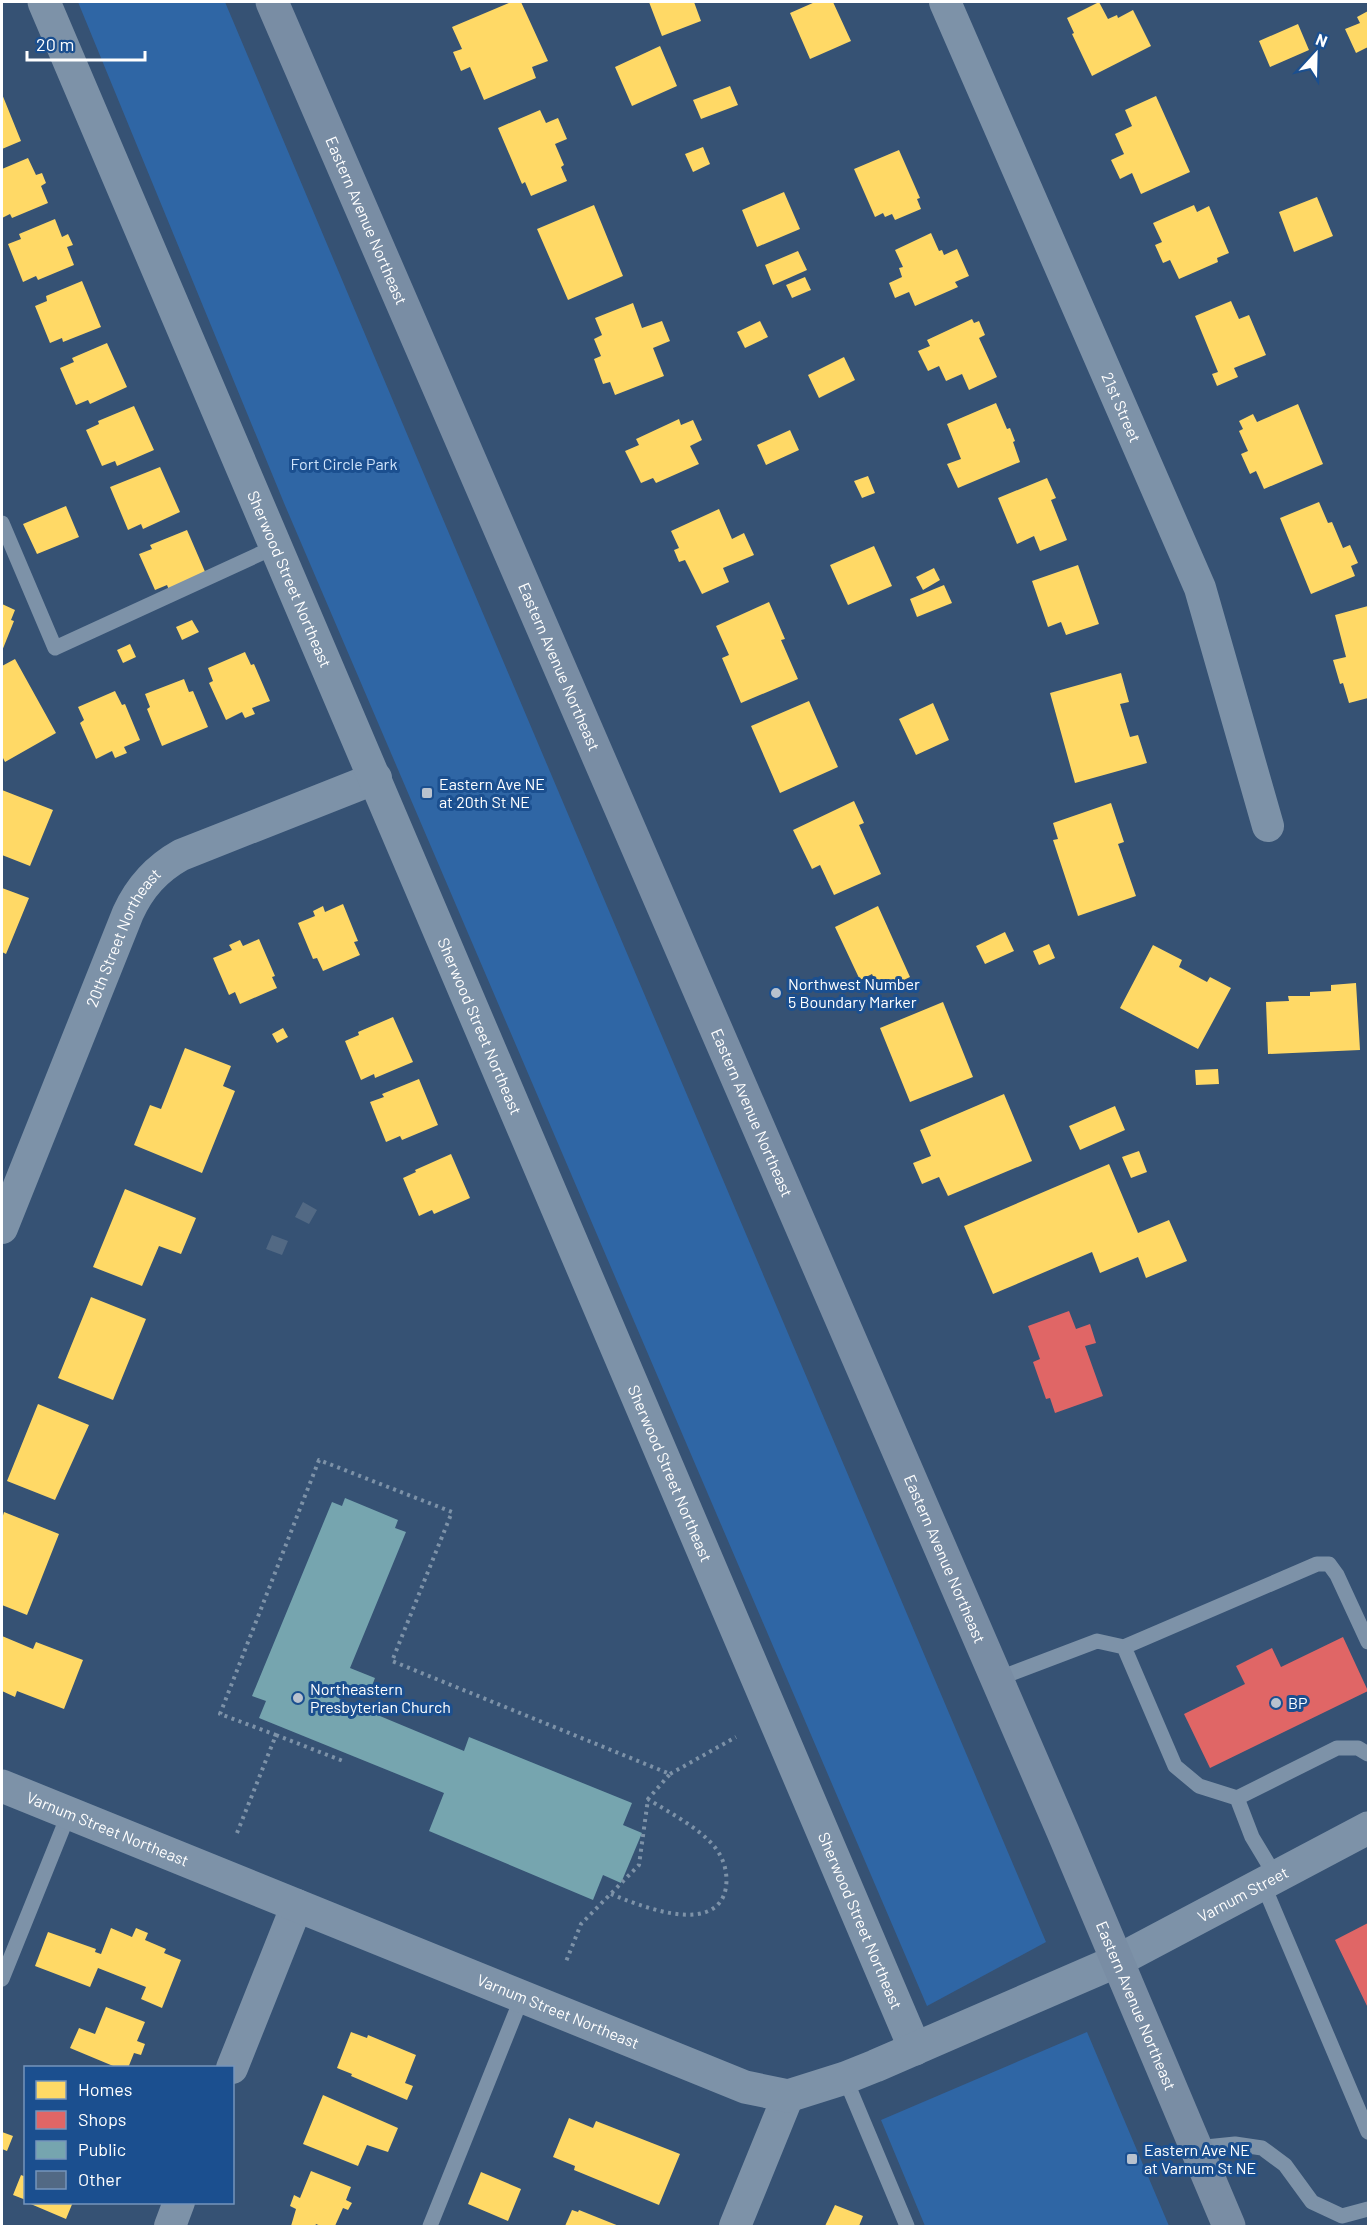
<svg xmlns="http://www.w3.org/2000/svg" width="1370" height="2228" font-family="Barlow,sans-serif">
<style>
.green{fill:#2f66a5}
.homes{fill:#ffd966}
.shops{fill:#e06666}
.public{fill:#76a5af}
.building{fill:#526984}
.lines{fill:none;stroke-linecap:round;stroke-linejoin:round}
.path{stroke:#7d92a8;stroke-width:4;stroke-dasharray:3 4.5;stroke-linecap:butt}
.service{stroke:#7d92a8;stroke-width:15}
.minor{stroke:#7d92a8;stroke-width:32}
.tertiary{stroke:#7d92a8;stroke-width:33}
.secondary{stroke:#798da4;stroke-width:33}
.poi-dot{fill:#b9c2ce;stroke:#1b4f8f;stroke-width:2}
.labels{text-anchor:middle;stroke-width:6;stroke-linejoin:round;paint-order:stroke}
.street-label{font-size:16px;fill:#fff;stroke:#1b4f8f}
.park-label{font-size:16px;fill:#cfe3fa;stroke:#1b4f8f}
.poi-label{font-size:16px;fill:#fff;stroke:#1b4f8f;text-anchor:start}
</style>
<rect width="100%" height="100%" fill="#365274"/>
<path class="green" d="M78,2H225L423,472L1046,1942L927,2006L284,503Z
M1087,2032L1169,2226H925L881,2120Z"/>
<path class="homes" d="M511,2H521L548,61L532,67L536,78L484,100L470,67L461,71L453,52L462,49L452,27Z
M649,2H694L701,21L662,36Z
M815,2H833L851,41L810,59L790,13Z
M1099,2L1108,19L1117,15L1118,18L1133,10L1151,46L1092,76L1072,34L1074,33L1067,18Z
M1368,11V47L1356,53L1345,29L1360,23L1357,17Z
M1298,24L1309,50L1270,67L1259,41Z
M660,46L677,86L632,106L615,67Z
M730,86L738,105L701,119L693,100Z
M2,94L21,141L2,149Z
M1156,96L1190,172L1141,194L1132,173L1120,179L1111,160L1124,154L1115,134L1132,126L1125,110Z
M540,110L546,123L558,118L567,139L555,144L564,165L561,167L567,181L531,196L525,182L522,184L498,128Z
M703,147L710,164L693,172L685,154Z
M899,150L920,198L917,199L921,209L895,220L892,214L885,217L883,213L875,217L854,169Z
M28,158L36,175L42,173L46,183L41,186L48,203L12,218L10,214L2,218V169Z
M784,192L800,229L757,247L742,210Z
M1317,197L1333,236L1294,252L1279,212Z
M594,205L623,276L568,300L537,229Z
M1194,205L1197,212L1209,206L1229,253L1217,258L1218,262L1179,279L1170,260L1163,263L1155,245L1162,242L1153,223Z
M55,219L62,237L68,234L73,245L67,247L74,265L38,280L36,276L23,282L8,244L21,239L19,234Z
M931,233L939,251L942,250L944,255L957,249L969,276L955,282L958,287L915,306L909,292L895,298L889,283L902,277L899,268L903,267L895,250Z
M798,251L807,270L773,285L765,265Z
M805,277L811,290L792,298L786,285Z
M82,281L101,327L63,342L62,338L50,343L35,306L47,301L46,296Z
M1231,301L1239,319L1249,315L1266,355L1234,368L1238,377L1217,386L1212,374L1218,372L1195,316Z
M633,303L642,328L662,321L670,341L653,348L664,376L615,395L610,382L603,384L594,359L601,356L594,339L602,335L595,318Z
M972,319L974,323L979,321L985,335L979,338L997,377L969,390L962,374L946,381L939,366L928,371L918,351L930,346L927,340Z
M760,321L768,337L745,348L737,332Z
M107,343L127,387L90,404L88,400L76,405L60,368L74,362L72,358Z
M844,357L855,380L819,398L808,375Z
M996,403L1007,429L1010,428L1015,441L1013,442L1020,462L958,488L947,464L961,459L947,424Z
M1298,404L1323,464L1264,489L1256,471L1250,474L1241,454L1248,451L1239,431L1243,429L1239,421L1253,414L1257,422Z
M134,406L154,450L117,466L115,461L102,466L86,430L99,424L98,421Z
M679,419L681,425L693,420L702,440L690,446L699,464L656,483L653,478L641,483L625,451L639,445L636,439Z
M790,430L799,450L766,465L757,445Z
M160,467L180,512L143,529L141,524L128,530L110,487Z
M868,476L875,493L862,498L854,481Z
M1047,478L1056,498L1051,500L1067,540L1040,551L1034,536L1017,544L998,498Z
M1319,502L1328,523L1332,522L1343,548L1350,545L1358,563L1351,566L1355,576L1311,594L1280,518Z
M66,506L79,537L37,554L23,524Z
M719,509L732,539L744,533L754,555L723,568L729,582L702,594L685,560L679,562L674,550L679,548L671,531Z
M187,530L206,574L169,590L167,585L155,590L139,554L152,549L150,545Z
M874,546L892,586L848,605L830,565Z
M1078,565L1099,624L1066,635L1061,622L1048,627L1032,581Z
M934,568L940,580L923,590L916,577Z
M944,585L952,603L917,617L910,599Z
M769,602L785,639L781,640L798,679L741,703L722,658L729,655L716,626Z
M2,604L15,610L11,620L14,621L2,651Z
M1368,606V698L1349,703L1343,683L1340,684L1333,660L1346,657L1335,615Z
M192,620L199,632L182,640L176,627Z
M130,644L136,657L123,663L117,650Z
M245,652L251,665L254,664L270,701L252,708L255,714L245,718L242,712L226,720L209,683L213,681L208,668Z
M15,659L56,733L5,762L2,756V666Z
M1121,673L1129,702L1120,704L1130,737L1138,735L1147,763L1075,783L1050,693Z
M184,679L189,692L193,691L208,727L162,746L147,709L150,707L145,694Z
M115,691L122,705L125,704L140,740L124,747L127,753L115,758L112,751L96,759L80,723L84,720L78,707Z
M809,701L838,767L780,793L751,726Z
M933,703L949,740L916,755L899,719Z
M2,790L53,810L30,866L2,855Z
M854,801L864,823L859,825L881,874L834,895L820,865L812,869L793,830Z
M1111,803L1124,842L1118,844L1136,896L1078,916L1053,840L1058,839L1053,823Z
M2,888L29,898L6,954L2,952Z
M343,904L358,941L354,942L360,955L323,971L317,958L313,959L298,923L315,916L313,911L323,906L325,912Z
M878,906L910,977L880,991L872,974L860,980L835,927Z
M1005,932L1014,951L985,964L976,946Z
M259,939L275,976L272,977L277,988L240,1004L235,992L229,995L213,958L232,950L229,945L240,940L243,946Z
M1049,944L1055,958L1039,965L1033,951Z
M1153,945L1182,960L1179,967L1207,982L1210,977L1231,988L1198,1049L1120,1008Z
M1356,983L1360,1050L1268,1054L1266,1002L1289,1001L1288,996H1310V992L1331,991V985Z
M943,1002L973,1077L910,1102L880,1028Z
M393,1017L413,1062L375,1078L374,1074L361,1080L345,1041L359,1035L358,1032Z
M283,1028L288,1037L277,1043L272,1034Z
M185,1048L231,1066L223,1086L235,1091L202,1173L134,1145L150,1105L161,1109Z
M1218,1069L1219,1084L1196,1085L1195,1070Z
M419,1079L438,1125L402,1140L400,1136L386,1142L370,1102L384,1097L382,1094Z
M1004,1094L1032,1161L948,1196L939,1177L922,1184L913,1163L931,1156L920,1130Z
M1115,1106L1125,1130L1080,1150L1069,1126Z
M1139,1151L1147,1172L1131,1178L1122,1157Z
M451,1154L470,1198L434,1214L432,1210L419,1216L403,1178L416,1172L415,1170Z
M1109,1164L1138,1233L1169,1220L1187,1261L1146,1278L1138,1257L1100,1273L1092,1252L993,1294L964,1226Z
M125,1189L196,1218L181,1254L159,1246L142,1286L93,1267Z
M91,1297L146,1319L113,1400L58,1378Z
M38,1404L89,1425L55,1500L7,1481Z
M4,1512L59,1534L27,1615L2,1605V1519Z
M2,1636L33,1649L36,1642L83,1660L64,1709L17,1691L15,1697L2,1691Z
M111,1928L132,1937L136,1928L148,1933L145,1940L166,1949L164,1953L181,1960L162,2008L141,1999L146,1987L98,1968L90,1987L35,1966L48,1932L96,1949L95,1952L101,1954Z
M106,2007L145,2022L137,2041L145,2044L141,2055L134,2053L128,2068H118L70,2048L79,2028L95,2034Z
M351,2032L367,2038L368,2035L416,2055L405,2083L413,2086L407,2100L351,2076L352,2074L337,2068Z
M323,2095L398,2128L388,2152L367,2145L358,2166L303,2144Z
M569,2118L593,2128L596,2121L680,2154L659,2205L574,2170L575,2166L553,2157Z
M2,2132L13,2136L7,2151L2,2149Z
M311,2171L351,2187L346,2200L352,2203L348,2210L343,2208L335,2226H321L316,2224L315,2226H291L296,2209L290,2206L294,2195L300,2198Z
M481,2172L521,2189L508,2221L468,2204Z
M21,2175L26,2177V2200L13,2195Z
M26,2202H73L66,2219Z
M835,2205L863,2216L859,2226H825Z
M572,2210L578,2212L579,2210L619,2226H565Z"/>
<path class="shops" d="M1069,1311L1076,1329L1090,1324L1096,1343L1085,1346L1103,1396L1055,1413L1050,1398L1046,1399L1033,1362L1040,1359L1028,1326Z
M1343,1637L1368,1691L1210,1768L1184,1714L1245,1684L1236,1666L1272,1648L1281,1667Z
M1368,1923V2008L1335,1940Z"/>
<path class="public" d="M345,1498L398,1520L395,1528L406,1532L350,1668L375,1678L368,1696L344,1687L339,1699L464,1751L469,1737L632,1803L623,1825L642,1833L621,1883L603,1875L593,1900L429,1831L444,1793L259,1718L266,1701L252,1696L332,1502L342,1506Z"/>
<path class="building" d="M303,1202L317,1210L309,1224L295,1217Z
M272,1235L288,1241L282,1255L266,1249Z"/>
<g class="lines">
<path class="path" d="M276,1735L343,1761
M670,1774L736,1737
M237,1833L276,1735L220,1714L319,1460L452,1512L392,1661L670,1774L648,1799L639,1865L581,1924L565,1964
M611,1894C638,1905 708,1934 724,1895C728,1884 727,1870 722,1859C711,1833 671,1814 648,1799"/>
<path class="service" d="M2,523L55,648L277,546
M1124,1647L1317,1564H1329L1337,1575L1368,1642
M997,1679L1097,1641L1124,1647L1175,1766L1199,1786L1237,1798L1252,1837L1276,1877
M1237,1798L1337,1748H1358L1368,1754
M1263,1884L1368,2132
M2,1979L69,1813
M845,2078L907,2226
M1196,2148L1235,2144L1262,2148L1285,2165L1312,2202L1342,2216L1368,2209
M430,2226L522,1997"/>
<g class="minor">
<path id="s1" d="M945,2L1200,588L1268,826"/>
<path id="s2" d="M2,1228L128,913C140,887 156,869 181,855L376,778"/>
<path d="M232,2068L297,1905"/>
<path d="M170,2226L179,2202"/>
<path d="M735,2226L788,2096"/>
</g>
<g class="tertiary">
<path id="s3" d="M44,2L915,2049"/>
<path id="s4" d="M2,1786L745,2087L788,2096L845,2078L875,2066L1117,1961L1368,1828"/>
</g>
<path class="secondary" id="s5" d="M272,2L1063,1832L1229,2226"/>
</g>
<g class="poi-dot">
<rect x="421" y="787" width="12" height="12" rx="3"/>
<circle cx="776" cy="993" r="6"/>
<circle cx="298" cy="1698" r="6"/>
<circle cx="1276" cy="1703" r="6"/>
<rect x="1126" y="2153" width="12" height="12" rx="3"/>
</g>
<g class="labels">
<g class="street-label">
<text dy="6" stroke="none"><textPath href="#s5" startOffset="238">Eastern Avenue Northeast</textPath></text>
<text dy="6" stroke="none"><textPath href="#s1" startOffset="442">21st Street</textPath></text>
<text dy="6" stroke="none"><textPath href="#s3" startOffset="627">Sherwood Street Northeast</textPath></text>
<text dy="6" stroke="none"><textPath href="#s5" startOffset="724">Eastern Avenue Northeast</textPath></text>
<text dy="6" stroke="none"><textPath href="#s2" startOffset="315">20th Street Northeast</textPath></text>
<text dy="6" stroke="none"><textPath href="#s3" startOffset="1113">Sherwood Street Northeast</textPath></text>
<text dy="6" stroke="none"><textPath href="#s5" startOffset="1210">Eastern Avenue Northeast</textPath></text>
<text dy="6" stroke="none"><textPath href="#s3" startOffset="1599">Sherwood Street Northeast</textPath></text>
<text dy="6" stroke="none"><textPath href="#s5" startOffset="1696">Eastern Avenue Northeast</textPath></text>
<text dy="6" stroke="none"><textPath href="#s4" startOffset="114">Varnum Street Northeast</textPath></text>
<text dy="6" stroke="none"><textPath href="#s4" startOffset="1344">Varnum Street</textPath></text>
<text dy="6" stroke="none"><textPath href="#s3" startOffset="2085">Sherwood Street Northeast</textPath></text>
<text dy="6" stroke="none"><textPath href="#s5" startOffset="2182">Eastern Avenue Northeast</textPath></text>
<text dy="6" stroke="none"><textPath href="#s4" startOffset="600">Varnum Street Northeast</textPath></text>
</g>
<g class="park-label">
<text x="344" y="470">Fort Circle Park</text>
</g>
<g class="poi-label">
<text x="439" y="790">Eastern Ave NE<tspan x="439" dy="18">at 20th St NE</tspan></text>
<text x="788" y="990">Northwest Number<tspan x="788" dy="18">5 Boundary Marker</tspan></text>
<text x="310" y="1695">Northeastern<tspan x="310" dy="18">Presbyterian Church</tspan></text>
<text x="1288" y="1709">BP</text>
<text x="1144" y="2156">Eastern Ave NE<tspan x="1144" dy="18">at Varnum St NE</tspan></text>
</g>
</g>
<rect width="1370" height="2228" fill="none" stroke="#ffffff" stroke-width="6"/>
<rect x="24" y="2066" width="210" height="138" fill="#1b4f8f" stroke="#7695bc" stroke-width="1.5"/>
<rect x="36" y="2081" width="30" height="18" fill="#ffd966" stroke="#7695bc" stroke-width="1.5"/>
<text x="78" y="2096" font-size="18" fill="#ffffff">Homes</text>
<rect x="36" y="2111" width="30" height="18" fill="#e06666" stroke="#7695bc" stroke-width="1.5"/>
<text x="78" y="2126" font-size="18" fill="#ffffff">Shops</text>
<rect x="36" y="2141" width="30" height="18" fill="#76a5af" stroke="#7695bc" stroke-width="1.5"/>
<text x="78" y="2156" font-size="18" fill="#ffffff">Public</text>
<rect x="36" y="2171" width="30" height="18" fill="#526984" stroke="#7695bc" stroke-width="1.5"/>
<text x="78" y="2186" font-size="18" fill="#ffffff">Other</text>
<g transform="translate(1316 54) rotate(22)" stroke="#1b4f8f" stroke-width="4.5" paint-order="stroke">
<path d="M0-4.5L10 22L0 15L-10 22Z" fill="#ffffff"/>
<text y="-9" font-size="16" font-weight="bold" text-anchor="middle" fill="#ffffff">N</text>
</g>
<path d="M27 51v9h118v-9" fill="none" stroke="#ffffff" stroke-width="3"/>
<text x="36" y="51" font-size="18" fill="#ffffff" stroke="#1b4f8f" stroke-width="4.5" paint-order="stroke">20 m</text>
</svg>
